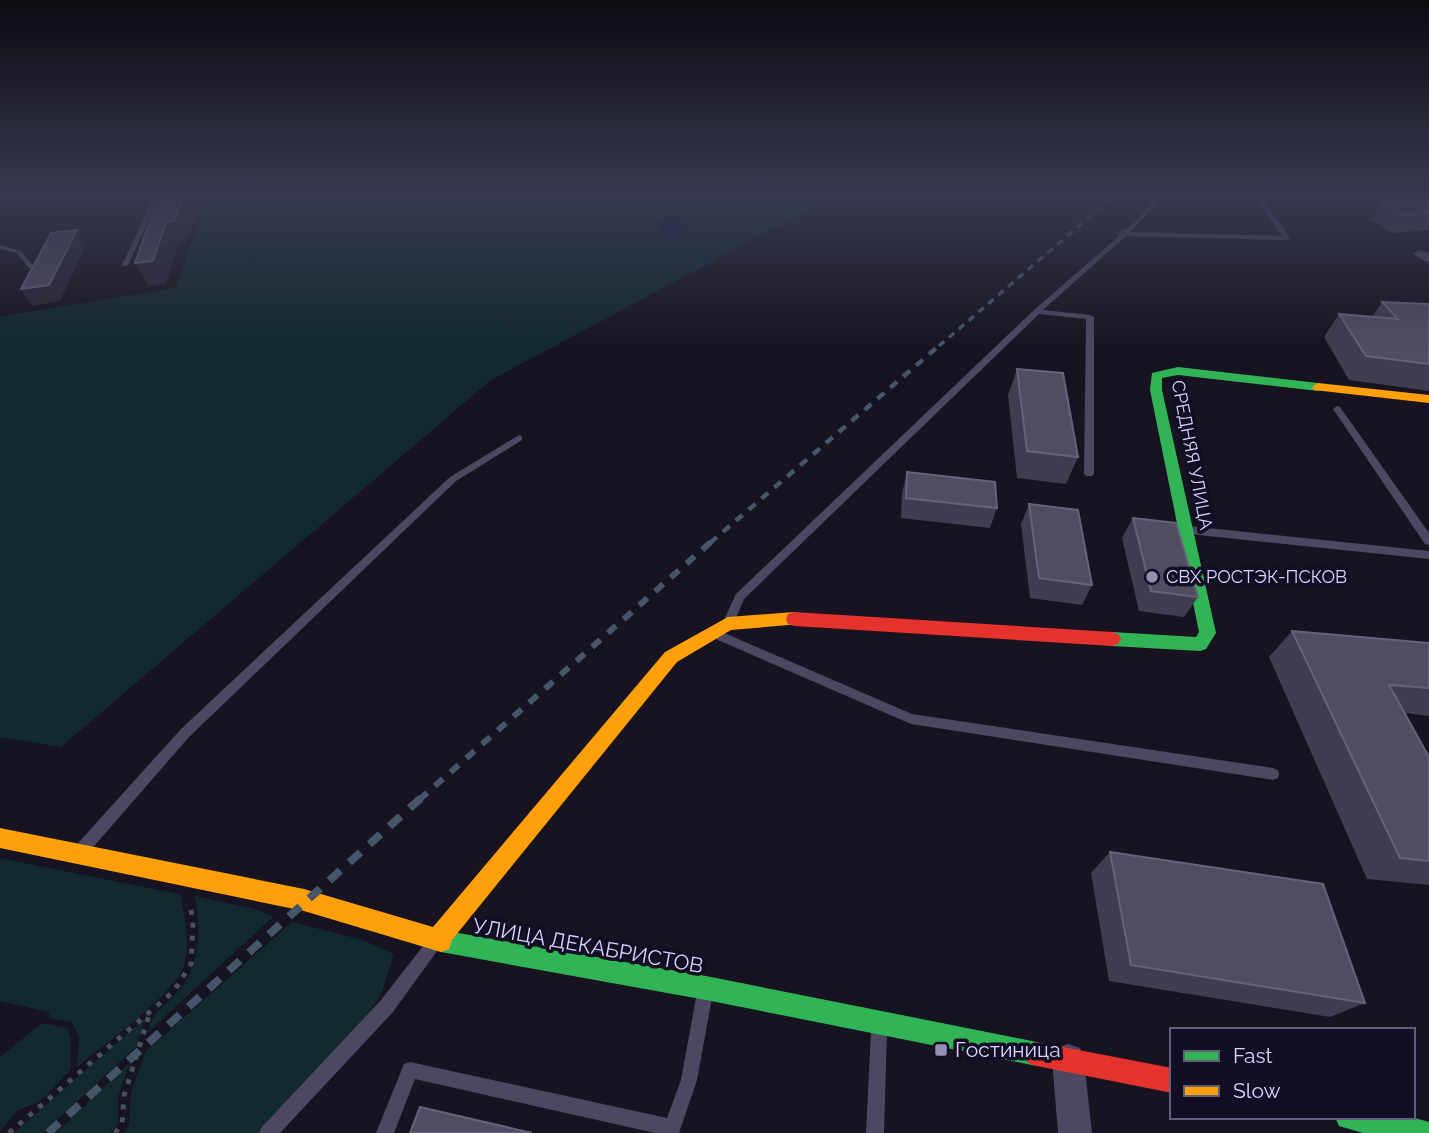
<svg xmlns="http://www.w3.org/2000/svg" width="1429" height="1133" font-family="Raleway,sans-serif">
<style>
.green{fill:#12292d}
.water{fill:#0a1840}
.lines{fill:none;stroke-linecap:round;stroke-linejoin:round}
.path{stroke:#465161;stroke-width:5;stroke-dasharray:5 8;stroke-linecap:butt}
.lane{fill:#4c4861;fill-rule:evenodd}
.street{fill:#4c4861;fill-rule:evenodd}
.fast{fill:#30b455;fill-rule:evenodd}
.slow{fill:#ff9f0a;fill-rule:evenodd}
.jam{fill:#e5322d;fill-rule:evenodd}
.rail-far3{stroke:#45566b;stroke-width:3.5;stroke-dasharray:7 6;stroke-linecap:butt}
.rail-far2{stroke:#45566b;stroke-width:4.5;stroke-dasharray:9 8;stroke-linecap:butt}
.rail-far1{stroke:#45566b;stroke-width:6;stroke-dasharray:11 10;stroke-linecap:butt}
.rail{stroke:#45566b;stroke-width:8;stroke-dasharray:15 12;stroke-linecap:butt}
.wall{fill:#413c4f}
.shaded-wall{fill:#292534}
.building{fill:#514c62;stroke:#67617b;stroke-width:2}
.poi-dot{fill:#968fb1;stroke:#140e25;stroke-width:2.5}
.labels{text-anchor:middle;stroke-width:7;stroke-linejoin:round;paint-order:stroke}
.street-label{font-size:18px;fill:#dbd2ff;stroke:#140e25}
.poi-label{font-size:18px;fill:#dbd2ff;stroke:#140e25;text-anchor:start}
.near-street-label{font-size:21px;fill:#dbd2ff;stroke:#140e25}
.near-poi-label{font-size:21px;fill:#dbd2ff;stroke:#140e25;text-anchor:start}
</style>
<rect width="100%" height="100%" fill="#171320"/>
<path class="green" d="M210,194H839L491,380L61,747L0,737V317L175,288Z
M0,858L180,894C185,917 190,940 185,963C178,992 101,1047 77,1067L79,1038L72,1022L50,1018L48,1012L0,1001Z
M195,896L255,909L274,916L147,1033C155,1009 158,1012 175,995C201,968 201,930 195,896Z
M292,922L363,940L394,954L381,995L348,1042L264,1133H123L129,1125L131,1092L146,1051Z
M145,1018L137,1046L43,1133H14Z
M42,1023L68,1028L71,1040V1069L47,1095L39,1102L18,1110L0,1131V1057Z
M130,1062L118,1097V1124L111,1133H56Z"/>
<path class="water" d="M663,216L691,217L698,221L679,234L665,236L655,223Z"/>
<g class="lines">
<path class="path" d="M9,1133L174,991L191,964L193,922L190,904
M115,1133L122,1124L124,1096L150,1012"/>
<path class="lane" d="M155,194H161L128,265L123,266L122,265Z
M1160,194H1166L1130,232L1282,236L1253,194H1259L1290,238L1287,240L1126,236L1043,310L1090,315L1094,317V474L1092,476H1086L1084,474L1086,319L1039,314L744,599L732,627H724L722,624L736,594L1034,310L1119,236L1118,233C1131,230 1150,204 1160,194Z
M0,245L21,251L34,267L29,268L17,253L0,249Z
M1337,406L1340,407L1429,533V545L1425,544L1333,409Z
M519,435L522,436V440L456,481L189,737L89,852L84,854L79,852L77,847L79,842L181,729L450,477Z
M1189,526L1429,551V559L1189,534L1184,530Z
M715,629L912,714L1273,768L1278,770L1279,774L1278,778L1273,780L911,724L711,637L709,634L711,631Z
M432,938L437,941L440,946L437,951L393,1012L280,1133H259L262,1127L381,1000L427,941Z
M704,990L710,992L712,998L697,1080L679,1133H655L415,1079L394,1133H376L404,1064L410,1062L667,1118L681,1080L696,998L698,992Z
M879,1023L885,1025L887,1031L884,1133H866L871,1031L873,1025Z"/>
<path class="street" d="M1420,250L1429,253V263L1413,254Z
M1068,1044L1080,1048L1084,1060L1092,1133H1058L1052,1060L1056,1048Z"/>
<path class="fast" d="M1178,367L1318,383L1324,387L1318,391L1178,375L1162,378V390L1216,633L1206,649L1200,651L1112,646L1106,644L1103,639L1106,634L1112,632L1196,637L1199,632L1150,390L1152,373Z
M441,930L706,976L1037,1042L1046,1045L1049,1054L1046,1063L1037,1066L706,1000L441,952L433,949L430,941L433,933Z
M1335,1117H1411L1429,1122V1133H1363L1339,1126Z"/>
<path class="slow" d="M1318,383L1429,395V403L1314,390L1312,387Z
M794,612L800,614L802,619L800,624L731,630L677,662L452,940L449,949L441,952L304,911L0,848V828L304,889L433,927L665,652L728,617Z"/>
<path class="jam" d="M794,612L1112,632L1118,634L1121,639L1118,644L1112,646L794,626L788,624L786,619L788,614Z
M1037,1042L1172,1068V1093L1037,1066L1028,1063L1025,1054L1028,1045Z"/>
<path class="rail-far3" d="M939,346L1116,194"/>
<path class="rail-far2" d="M710,543L941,344"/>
<path class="rail-far1" d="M419,800L712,541"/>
<path class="rail" d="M48,1133L421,798"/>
</g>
<path class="wall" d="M1429,198V230L1392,233L1371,220L1382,202Z
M1382,302L1429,304V391L1349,380L1324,337L1339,314L1372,317Z
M1017,369L1078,457L1066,484L1017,478L1008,395Z
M907,472L997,508L990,528L901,518L902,493Z
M1029,504L1092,585L1082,605L1030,598L1021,524Z
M1133,518L1198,597L1184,617L1139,611L1122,538Z
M1292,631L1429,643V716L1405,713L1429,757V885L1367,879L1269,657Z
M1110,852L1365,1003L1330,1017L1109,981L1091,873Z"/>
<path class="shaded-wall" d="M185,194H204L186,243L178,244L166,284L149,286L135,263L166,222Z
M77,230L86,245L60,301L32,306L21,289Z"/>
<path class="building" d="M163,194H185L174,221L166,222L153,261L135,263L147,229Z
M1429,198V213L1404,215L1382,202Z
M77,230L49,285L21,289L51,233Z
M1382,302L1429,304V364L1366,356L1339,314L1398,319Z
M1017,369L1063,373L1078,457L1027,451Z
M907,472L995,482L997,508L906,498Z
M1029,504L1078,510L1092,585L1039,578Z
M1133,518L1176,523L1198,597L1151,591Z
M1292,631L1429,643V688L1389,685L1429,757V861L1400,858Z
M1110,852L1323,884L1365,1003L1131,965Z
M420,1107L532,1133H410Z"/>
<linearGradient id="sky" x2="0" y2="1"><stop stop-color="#0d0a12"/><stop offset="0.55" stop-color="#36394e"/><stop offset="1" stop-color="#36394e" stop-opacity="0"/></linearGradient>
<rect width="1429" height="352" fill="url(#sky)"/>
<g class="poi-dot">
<circle cx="1152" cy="577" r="7"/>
<rect x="934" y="1043" width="14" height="14" rx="3.5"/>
</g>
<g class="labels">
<g class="street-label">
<text transform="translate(1192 455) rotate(79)" y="6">СРЕДНЯЯ УЛИЦА</text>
</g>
<g class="poi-label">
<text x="1166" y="583">СВХ РОСТЭК-ПСКОВ</text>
</g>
<g class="near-street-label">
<text transform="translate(588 946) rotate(10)" y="7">УЛИЦА ДЕКАБРИСТОВ</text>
</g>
<g class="near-poi-label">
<text x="955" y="1057">Гостиница</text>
</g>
</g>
<rect x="1170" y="1028" width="245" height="91" fill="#140e25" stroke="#645c7c" stroke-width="2"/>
<rect x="1184" y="1051" width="35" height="10" fill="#30b455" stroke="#645c7c" stroke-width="2"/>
<text x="1233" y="1063" font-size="21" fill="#dbd2ff">Fast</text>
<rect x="1184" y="1086" width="35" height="10" fill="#ff9f0a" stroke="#645c7c" stroke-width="2"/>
<text x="1233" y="1098" font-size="21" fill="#dbd2ff">Slow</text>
</svg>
